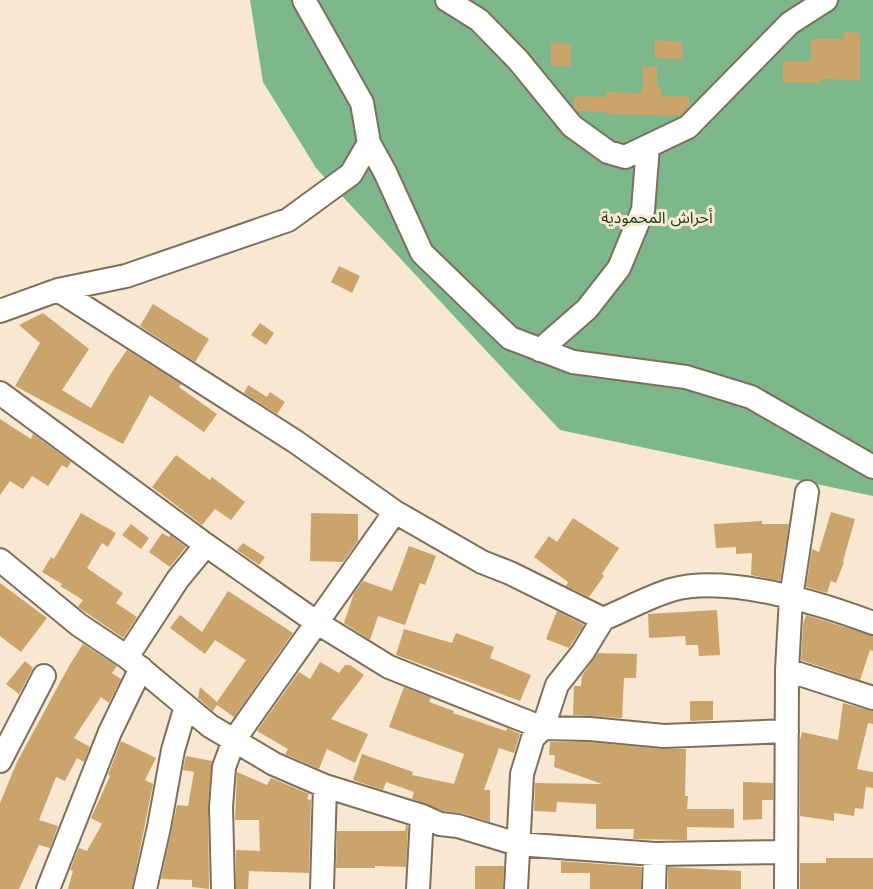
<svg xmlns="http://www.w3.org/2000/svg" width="873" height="889" font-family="Jost,'Noto Sans Arabic',sans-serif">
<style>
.forest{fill:#7db78b}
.building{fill:#cba46b}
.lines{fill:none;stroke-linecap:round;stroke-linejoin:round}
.minor-casing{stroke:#7e6f5c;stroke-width:26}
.minor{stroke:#fff;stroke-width:22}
.labels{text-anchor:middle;stroke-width:6;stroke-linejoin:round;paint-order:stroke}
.park-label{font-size:16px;fill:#143f22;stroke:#f8e8d1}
</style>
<rect width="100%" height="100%" fill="#f8e8d1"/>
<path class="forest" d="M250,0H873V496L560,430L316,168L263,82Z"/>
<path class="building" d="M844,32L860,33V80L821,79V83H783V61H811V39H844Z
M655,40L682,42V59L655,58Z
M551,43L571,44V66H551Z
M643,66L657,67V87H662V96H689V107L680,116L606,114V112L577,111L574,107V96L606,97V92L642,93Z
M339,266L360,276L352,293L331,282Z
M153,304L209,339L195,362L140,326Z
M43,313L89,349L62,390L91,408L112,372L127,350L181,384L179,387L217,414L204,432L150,395L123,444L15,386L40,343L19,325Z
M260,323L274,333L266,345L251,335Z
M248,385L267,397L270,392L285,402L277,414L244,393Z
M0,419L31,439L33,434L71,462L67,468L62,465L48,486L32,476L23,489L10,481L0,495Z
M176,455L210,480L212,477L245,502L231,520L215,509L202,525L152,487Z
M831,512L855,519L843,561L844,562L836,583L831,581L827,593L806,587L812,549L819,552Z
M81,513L116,533L108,547L102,543L87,568L123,593L116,603L137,617L123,638L78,607L83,600L60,586L62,584L42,572L51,557L54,559Z
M311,513L358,514V541L343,562L310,561Z
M573,518L619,548L602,574L604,576L589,597L566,586L568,582L534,557L549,536L557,542Z
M762,521V524H789L780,581L751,575L752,553L736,554V547L716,548L714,524Z
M131,524L149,538L141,549L122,535Z
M162,533L169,537L170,535L186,547L170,567L149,552Z
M243,543L265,557L259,565L237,550Z
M409,546L436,556L425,585L420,583L405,625L378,616L370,640L344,623L354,593L363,581L392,591Z
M0,583L47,618L21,652L0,636Z
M228,591L293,633L234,717L217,705L213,711L198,698L200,687L217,702L246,660L215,640L205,654L170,628L180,615L202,632Z
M717,610L720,655L699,656L698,645H686L685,636L649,638L648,614Z
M557,611L584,625L569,648L546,639Z
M806,615L873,636V651L870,650L860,680L801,660L803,624Z
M404,629L452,643L456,633L494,647L490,658L531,675L520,701L396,655Z
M83,644L117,666L112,673L121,679L109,703L101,697L74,738L90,747L84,762L77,758L65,781L56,777L39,820L58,826L50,848L39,845L19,889H0V803L17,762L69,666Z
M598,653L637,654L636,678H624L622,718L573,715L574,686H581L582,676Z
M25,661L33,668L19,694L6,684Z
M320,662L339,673L345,665H350L364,675L331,719L368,734L355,763L327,749L319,769L285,754L288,749L257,731L299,672L310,679Z
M404,687L431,698L429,702L454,711L453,713L506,731L507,728L520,734L514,753L499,748L484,790H490V822L462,813L444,811L412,799L414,792L386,782L383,790L353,780L362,754L413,772L412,775L454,784L464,754L389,727Z
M690,701H713V720L690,721Z
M843,703L873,711V724L868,723L857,769L873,772V788L866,787L863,809L855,808L854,816L834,813V821L800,816V740L802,732L838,740Z
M121,741L156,758L145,780L153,784L132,889H68L73,871L70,870L79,848L87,851L102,824L91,818L110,776L108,775Z
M550,742H589L663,749H686L685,796H688L687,809H734V828L687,827V840L633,839L634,829H596V804L557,802L556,812L534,811L535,783L602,784L554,767L555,755H549Z
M186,756L212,761L208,806L209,889L192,887V880L161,879L177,805L188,806L194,772L183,770Z
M237,772L267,785L271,778L309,794L307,799L311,800L309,873L249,871L248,889H236V850L260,851L259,820H235Z
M743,782L773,783V800H762V819L743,820Z
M406,825L408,826L406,867L375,866V868H336L337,831H405Z
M826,858H873V889H800V863H826Z
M561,861L641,867V889H590V873H561Z
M475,866H504L503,889H475Z
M668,867L741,871V889H668Z"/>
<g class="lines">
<g class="minor-casing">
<path id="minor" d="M447,0L479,20L518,60L572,126L608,152L625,157L688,127L790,23L826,0
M369,143L385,172L422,253L510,338L573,362L686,377L751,397L873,467
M58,290L296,442L395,512L482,562L510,573L603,619C625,610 648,597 671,590C727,574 819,603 873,623
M0,311L58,290L126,276L288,220L351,174L369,143L362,103L304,0
M540,350L587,309L619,268L643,210L648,146
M0,393L206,545L316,622L389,667L543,728L590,729L664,736L787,731
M0,560L79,625L127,657L210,726L274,764L325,786L422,816L440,824L458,826L517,844L655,854L786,852
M127,657L178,579L206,545
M787,670L873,698
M0,761L44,676
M48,889L110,732L141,668
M145,889L159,827L173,750L186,706
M223,889L221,807L224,767L234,740L395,512
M322,889L325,786
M418,889L422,816
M516,889L522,774L533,738L543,728L557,685L583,652L603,619
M654,889L655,854
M786,889L787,670L791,598L807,492"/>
</g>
<use href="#minor" class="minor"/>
</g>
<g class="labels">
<g class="park-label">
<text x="657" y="223">أحراش المحمودية</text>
</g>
</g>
</svg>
